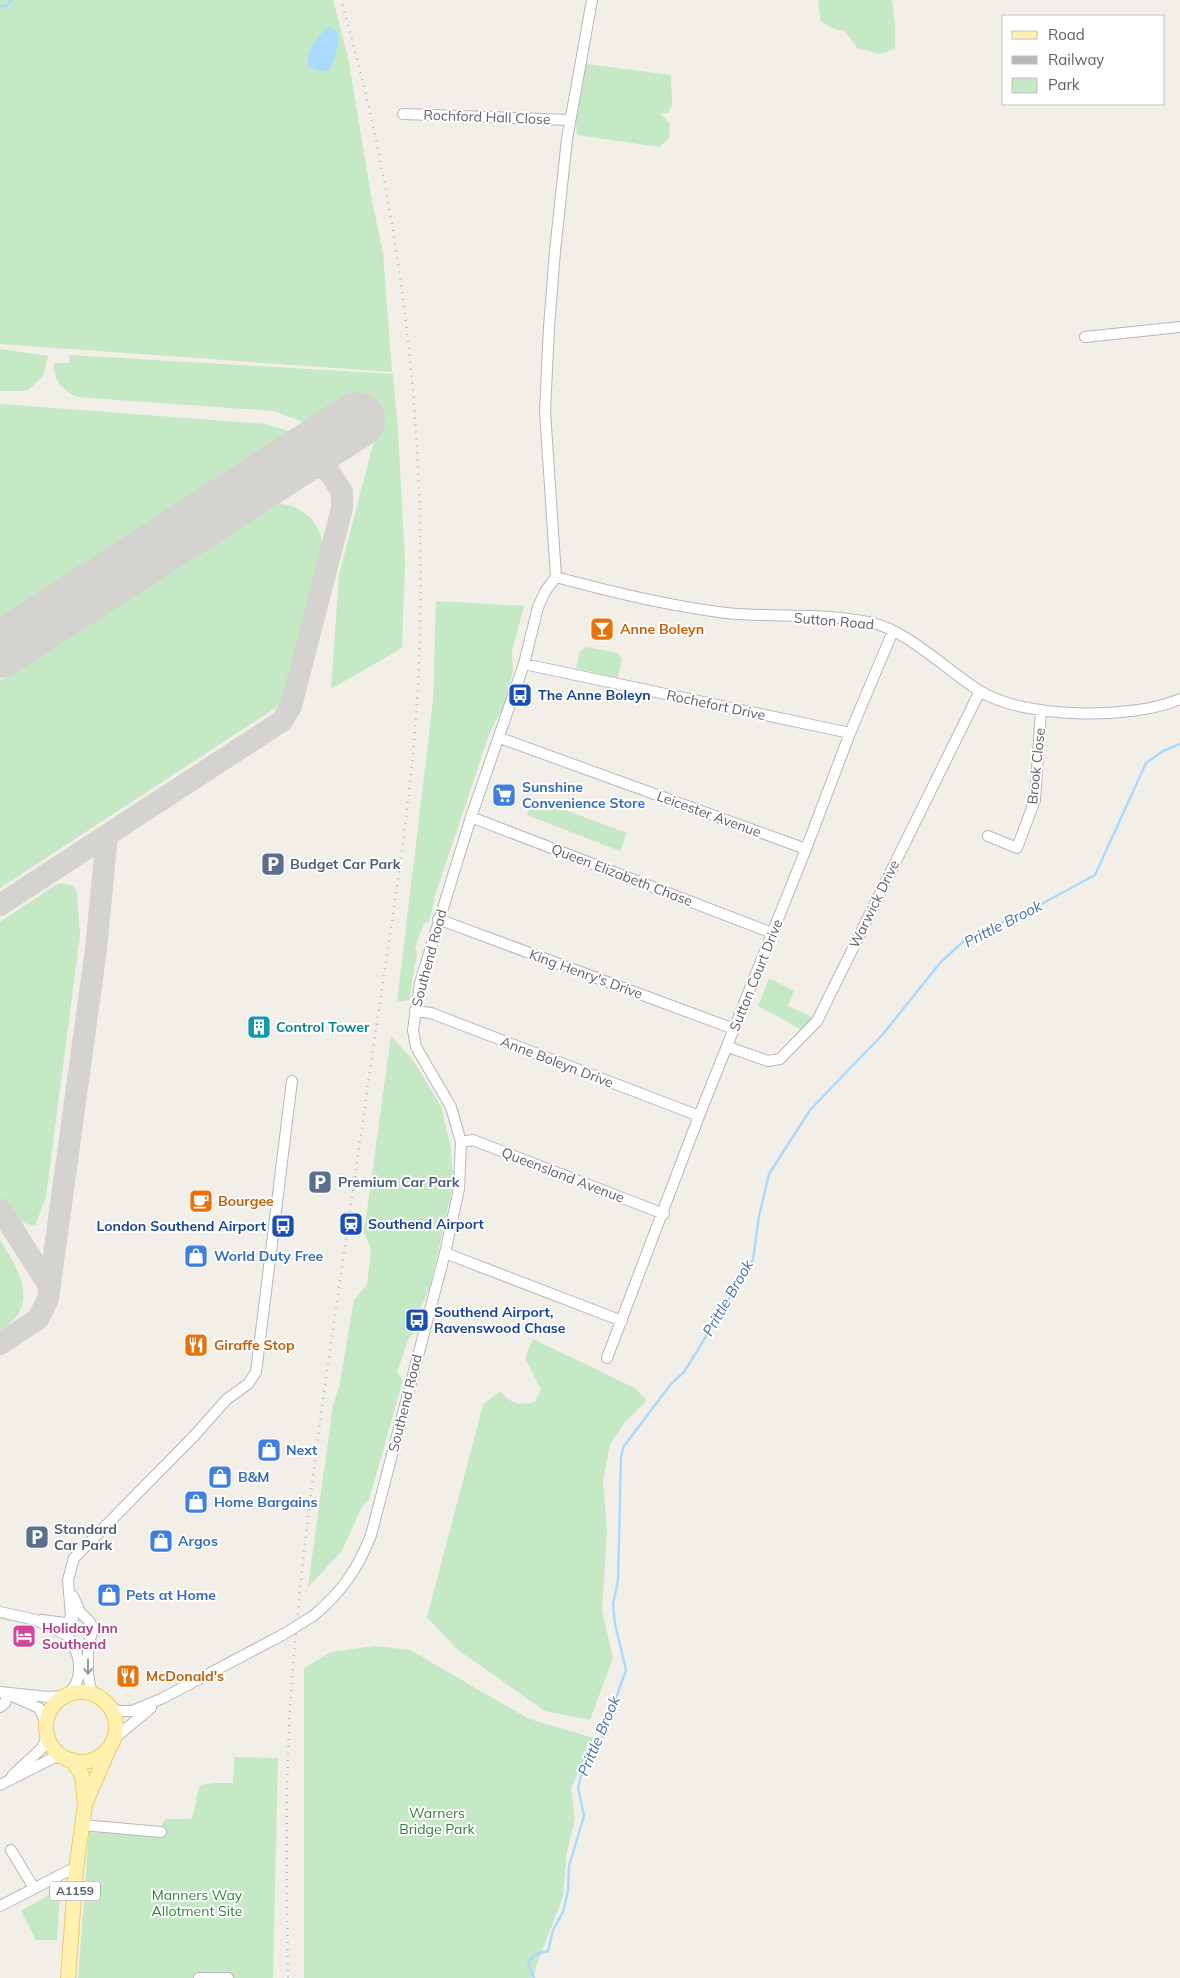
<svg xmlns="http://www.w3.org/2000/svg" width="1180" height="1978" font-family="Mulish,sans-serif">
<style>
.green{fill:#c5e8c5}
.water{fill:#aadaff}
.lines{fill:none;stroke-linecap:round;stroke-linejoin:round}
.stream{stroke:#aadaff;stroke-width:2.5}
.taxiway{stroke:#d4d3d0;stroke-width:22}
.runway{stroke:#d4d3d0;stroke-width:56}
.minor-casing{stroke:#b5b8bc;stroke-width:12}
.major-casing{stroke:#f2c960;stroke-width:16}
.minor{stroke:#fff;stroke-width:10}
.major{stroke:#fff2af;stroke-width:14}
.rail{stroke:#b6b7b8;stroke-width:2.5;stroke-dasharray:1 6;stroke-linecap:butt}
.minor-bridge-casing{stroke:#b5b8bc;stroke-width:12;stroke-linecap:butt}
.minor-bridge{stroke:#fff;stroke-width:10}
.oneway{stroke:#979a9d}
.labels{text-anchor:middle;stroke-width:4;stroke-linejoin:round;paint-order:stroke}
.shield{fill:#fff;stroke:#8f9295;stroke-width:1}
.shield-label{font-size:12px;font-weight:bold;fill:#5f6368}
.street-label{font-size:14px;fill:#5f6368;stroke:#fff}
.food-label{font-size:14px;font-weight:bold;fill:#c56008;stroke:#fff;text-anchor:start}
.transit-label{font-size:14px;font-weight:bold;fill:#164399;stroke:#fff;text-anchor:start}
.shop-label{font-size:14px;font-weight:bold;fill:#366cbe;stroke:#fff;text-anchor:start}
.service-label{font-size:14px;font-weight:bold;fill:#4e5e75;stroke:#fff;text-anchor:start}
.culture-label{font-size:14px;font-weight:bold;fill:#0d838f;stroke:#fff;text-anchor:start}
.hotel-label{font-size:14px;font-weight:bold;fill:#b23c85;stroke:#fff;text-anchor:start}
.park-label{font-size:14px;fill:#348238;stroke:#fff}
.water-label{font-size:15px;font-style:italic;fill:#4174aa;stroke:#fff}
</style>
<rect width="100%" height="100%" fill="#f1efe8"/>
<path class="green" d="M0,0H333L348,57L372,201L383,253L392,372L0,344Z
M818,0H892L895,24V49L880,54L857,48L845,31L834,29L821,22Z
M586,64L671,75L672,105L668,113H660L670,123L669,138L659,147L577,135L576,122Z
M0,349L48,356L43,376L27,391H0Z
M69,355L393,374L398,430L405,562L402,648L331,689L339,575L374,441L349,402L326,408L308,424L274,411L77,397C61,389 54,381 54,363H69Z
M0,404L265,424L285,430L294,436L0,626Z
M282,504C301,506 318,520 322,540C325,561 316,584 311,604C302,636 294,669 286,701L0,888V681L275,505Z
M436,601L524,606L512,651L513,670L506,701L490,732L436,892L429,922L424,923L415,948L417,954L409,1000L397,1002L433,701Z
M588,647L617,653L622,659L618,678L576,668L580,651Z
M533,798L627,833L620,851L527,815Z
M63,883L73,886L77,892L80,935L46,1197L35,1226L14,1220L0,1198V922L57,884Z
M769,978L794,991L788,1006L814,1018L802,1030L758,1006Z
M391,1036L413,1060L441,1106L451,1148L452,1168L455,1177L430,1287L419,1311L413,1334L408,1340L397,1372L403,1380L369,1500L362,1506L342,1551L308,1587L333,1405L339,1388L354,1300L367,1285L371,1249L364,1232Z
M0,1240C20,1271 41,1305 0,1331Z
M533,1339L635,1388L647,1401L624,1423L610,1445L603,1481L607,1529L602,1611L613,1658L590,1720L545,1711L458,1650L427,1617L483,1405L500,1391C512,1404 517,1406 535,1402L541,1389L525,1358Z
M375,1646L410,1650L529,1719L594,1738L571,1788L575,1819L567,1852L563,1897L535,1969L534,1978H304V1668L331,1652Z
M234,1757L278,1758L273,1978H78L89,1832L161,1837V1827L165,1819H191C197,1808 194,1797 201,1785L216,1783H233Z
M57,1890L60,1894L57,1940H36L21,1911Z"/>
<path class="water" d="M329,27L338,31C339,45 335,60 329,71L316,70L308,65C306,50 317,36 329,27Z"/>
<g class="lines">
<path class="stream" d="M0,6H6L12,0
M534,1978L528,1963L534,1955L548,1951L553,1930L563,1912L568,1891L569,1866L584,1816L578,1788L582,1771L600,1743L626,1670L615,1624L613,1604L618,1581L621,1456L624,1446L671,1384L684,1372L753,1260L759,1216L769,1174L810,1110L883,1034L940,963L966,939L1032,909L1095,875L1146,763L1163,751L1180,744"/>
<path class="taxiway" d="M0,905L282,721L291,706L342,508V492L328,470L301,463L280,469
M0,1209L48,1284
M0,1344L38,1319L48,1299L96,949L107,835"/>
<path class="runway" d="M0,650L357,420"/>
<g class="minor-casing">
<path id="minor" d="M403,114L570,120
M1085,337L1180,327
M556,577C611,592 669,606 726,613C774,618 825,612 873,623C907,631 947,670 978,690C1022,719 1132,720 1180,699
M556,577L545,411L549,327L555,251L567,139L592,0
M524,664L850,733
M500,738L806,849
M471,817L772,933
M988,836L1017,848L1035,800L1041,710
M438,919L734,1029
M415,1011L431,1013L699,1116
M728,1047L768,1061L780,1059L817,1021L980,691
M461,1142L473,1140L664,1214
M445,1253L622,1321
M607,1358L699,1116L806,849L850,733L893,631
M73,1596L80,1612L90,1622L93,1629L88,1647V1675L91,1690L96,1695
M0,1612L36,1620L68,1636
M313,1616C341,1593 358,1569 371,1535L445,1253L459,1189L461,1142L451,1107L416,1047L413,1030L420,983L471,817L524,664L538,607L546,590L556,577
M42,1620L65,1623L73,1619
M0,1692L48,1697L63,1696
M68,1693C83,1682 81,1660 73,1644C70,1639 67,1636 66,1630L71,1616L68,1580L74,1558L194,1436L227,1399L248,1384L256,1372L292,1081
M10,1695L39,1708L46,1723
M108,1705L118,1711H132L163,1698L284,1634
M0,1707L5,1703L7,1693
M116,1737L151,1708
M12,1776L42,1748L47,1737
M0,1785L53,1758L64,1757
M82,1825L161,1832
M11,1850L34,1888
M0,1906L70,1870H76
M199,1978H228"/>
</g>
<g class="major-casing">
<path id="major" d="M46 1727a35 35 0 1 1 70 0a35 35 0 1 1-70 0Z
M86,1802L108,1751
M68,1978L76,1870L85,1805L82,1775L72,1760"/>
</g>
<use href="#minor" class="minor"/>
<use href="#major" class="major"/>
<path class="rail" d="M288,1978C287,1888 285,1797 290,1708C304,1501 339,1296 367,1091C388,939 417,787 420,634C425,417 401,208 341,0"/>
<g class="minor-bridge-casing">
<path id="minor-bridge" d="M284,1634L313,1616"/>
</g>
<use href="#minor-bridge" class="minor-bridge"/>
</g>
<defs><path id="oneway-shaft" d="M-6 0H5M1.5-3L5.5 0L1.5 3" fill="none" stroke-width="1.6" stroke-linecap="round" stroke-linejoin="round" transform="scale(1.25)"/></defs>
<use class="oneway" href="#oneway-shaft" transform="translate(88 1667) rotate(90)"/>
<defs>
<g id="bar-square" transform="scale(1.25)"><rect x="-9" y="-9" width="18" height="18" rx="4" fill="#e8710a" stroke="#fff"/><path d="M-6-5H6L.8 .8V4.5H3.5V6h-7V4.5H-.8V.8Z" fill="#fff"/></g>
<g id="bus-square" transform="scale(1.25)"><rect x="-9" y="-9" width="18" height="18" rx="4" fill="#1a4fb4" stroke="#fff"/><path d="M-5-6H5V4H4V6H2V4H-2V6H-4V4H-5ZM-3.5-4V0h7V-4ZM-3.5 1.2v1.5H-2V1.2ZM2 1.2v1.5H3.5V1.2Z" fill="#fff"/></g>
<g id="supermarket-square" transform="scale(1.25)"><rect x="-9" y="-9" width="18" height="18" rx="4" fill="#3f7fe0" stroke="#fff"/><path d="M-6-5.5h2.5l.6 2H6L4.5 2H-2.5L-4.4-4H-6ZM-1.5 3.2a1.3 1.3 0 1 0 .1 0ZM3 3.2a1.3 1.3 0 1 0 .1 0Z" fill="#fff"/></g>
<g id="parking-square" transform="scale(1.25)"><rect x="-9" y="-9" width="18" height="18" rx="4" fill="#5c6f8a" stroke="#fff"/><path d="M-3.5-5.5H1a3.5 3.5 0 0 1 0 7H-1V5.5H-3.5ZM-1-3.4V-.6H.8a1.4 1.4 0 0 0 0-2.8Z" fill="#fff"/></g>
<g id="building-square" transform="scale(1.25)"><rect x="-9" y="-9" width="18" height="18" rx="4" fill="#0f9aa8" stroke="#fff"/><path d="M-4-6H4V6H1V3H-1V6H-4ZM-2.5-4.3h1.7v1.8h-1.7ZM.8-4.3h1.7v1.8H.8ZM-2.5-1h1.7V.8h-1.7ZM.8-1h1.7V.8H.8Z" fill="#fff"/></g>
<g id="cafe-square" transform="scale(1.25)"><rect x="-9" y="-9" width="18" height="18" rx="4" fill="#e8710a" stroke="#fff"/><path d="M-5.5-4.5H6V0H3Q3 3.5 0 3.5H-2.5Q-5.5 3.5-5.5 0ZM3-3.2v2h1.7v-2ZM-6 4.5H4V6H-6Z" fill="#fff"/></g>
<g id="station-square" transform="scale(1.25)"><rect x="-9" y="-9" width="18" height="18" rx="4" fill="#1a4fb4" stroke="#fff"/><path d="M-3-6H3Q5-6 5-4V2Q5 4 3 4L4.5 6H3L1.5 4h-3L-3 6H-4.5L-3 4Q-5 4-5 2V-4Q-5-6-3-6ZM-3.5-4v3h7v-3ZM-3.5 1v1.5H-2V1ZM2 1v1.5H3.5V1Z" fill="#fff"/></g>
<g id="shop-square" transform="scale(1.25)"><rect x="-9" y="-9" width="18" height="18" rx="4" fill="#3f7fe0" stroke="#fff"/><path d="M-5-2.5h2.3a2.7 3.5 0 0 1 5.4 0H5L5.5 6h-11ZM-1.5-2.5h3a1.5 2.3 0 0 0-3 0Z" fill="#fff"/></g>
<g id="restaurant-square" transform="scale(1.25)"><rect x="-9" y="-9" width="18" height="18" rx="4" fill="#e8710a" stroke="#fff"/><path d="M-5-6h1v4h1v-4h1v4h1v-4h1v5L-1.5 .5V6h-2V.5L-5-1ZM5-6V6H3V1.5H1.5Q1.5-4 5-6Z" fill="#fff"/></g>
<g id="hotel-square" transform="scale(1.25)"><rect x="-9" y="-9" width="18" height="18" rx="4" fill="#d1479c" stroke="#fff"/><path d="M-6-4.5h1.5V1H6V5H4.5V3h-9V5H-6ZM-4 0a1.8 1.8 0 1 1 3.6 0ZM.5 0V-2.5h3Q6-2.5 6 0Z" fill="#fff"/></g>
</defs>
<g fill-rule="evenodd">
<use href="#bar-square" x="602" y="629"/>
<use href="#bus-square" x="520" y="695"/>
<use href="#supermarket-square" x="504" y="795"/>
<use href="#parking-square" x="273" y="864"/>
<use href="#building-square" x="259" y="1027"/>
<use href="#parking-square" x="320" y="1182"/>
<use href="#cafe-square" x="201" y="1201"/>
<use href="#station-square" x="351" y="1224"/>
<use href="#bus-square" x="283" y="1226"/>
<use href="#shop-square" x="196" y="1256"/>
<use href="#bus-square" x="417" y="1320"/>
<use href="#restaurant-square" x="196" y="1345"/>
<use href="#shop-square" x="269" y="1450"/>
<use href="#shop-square" x="220" y="1477"/>
<use href="#shop-square" x="196" y="1502"/>
<use href="#parking-square" x="37" y="1537"/>
<use href="#shop-square" x="161" y="1541"/>
<use href="#shop-square" x="109" y="1595"/>
<use href="#hotel-square" x="24" y="1636"/>
<use href="#restaurant-square" x="128" y="1676"/>
</g>
<g class="labels">
<rect class="shield" x="50" y="1881.5" width="50" height="19" rx="4"/>
<g class="shield-label">
<text x="75" y="1895">A1159</text>
</g>
<g class="street-label">
<text transform="translate(487 117) rotate(2)" y="5">Rochford Hall Close</text>
<text transform="translate(834 621) rotate(5)" y="5">Sutton Road</text>
<text transform="translate(716 705) rotate(12)" y="5">Rochefort Drive</text>
<text transform="translate(1036 766) rotate(-84)" y="5">Brook Close</text>
<text transform="translate(709 814) rotate(20)" y="5">Leicester Avenue</text>
<text transform="translate(622 875) rotate(21)" y="5">Queen Elizabeth Chase</text>
<text transform="translate(874 904) rotate(-64)" y="5">Warwick Drive</text>
<text transform="translate(429 958) rotate(-75)" y="5">Southend Road</text>
<text transform="translate(586 974) rotate(20)" y="5">King Henry's Drive</text>
<text transform="translate(756 975) rotate(-68)" y="5">Sutton Court Drive</text>
<text transform="translate(557 1062) rotate(21)" y="5">Anne Boleyn Drive</text>
<text transform="translate(563 1175) rotate(21)" y="5">Queensland Avenue</text>
<text transform="translate(405 1403) rotate(-76)" y="5">Southend Road</text>
</g>
<g class="food-label">
<text x="620" y="634">Anne Boleyn</text>
<text x="218" y="1206">Bourgee</text>
<text x="214" y="1350">Giraffe Stop</text>
<text x="146" y="1681">McDonald's</text>
</g>
<g class="transit-label">
<text x="538" y="700">The Anne Boleyn</text>
<text x="368" y="1229">Southend Airport</text>
<text x="266" y="1231" text-anchor="end">London Southend Airport</text>
<text x="434" y="1317">Southend Airport,<tspan x="434" dy="16">Ravenswood Chase</tspan></text>
</g>
<g class="shop-label">
<text x="522" y="792">Sunshine<tspan x="522" dy="16">Convenience Store</tspan></text>
<text x="214" y="1261">World Duty Free</text>
<text x="286" y="1455">Next</text>
<text x="238" y="1482">B&amp;M</text>
<text x="214" y="1507">Home Bargains</text>
<text x="178" y="1546">Argos</text>
<text x="126" y="1600">Pets at Home</text>
</g>
<g class="service-label">
<text x="290" y="869">Budget Car Park</text>
<text x="338" y="1187">Premium Car Park</text>
<text x="54" y="1534">Standard<tspan x="54" dy="16">Car Park</tspan></text>
</g>
<g class="culture-label">
<text x="276" y="1032">Control Tower</text>
</g>
<g class="hotel-label">
<text x="42" y="1633">Holiday Inn<tspan x="42" dy="16">Southend</tspan></text>
</g>
<g class="park-label">
<text x="437" y="1818">Warners<tspan x="437" dy="16">Bridge Park</tspan></text>
<text x="197" y="1900">Manners Way<tspan x="197" dy="16">Allotment Site</tspan></text>
</g>
<g class="water-label">
<text transform="translate(1003 924) rotate(-27)" y="5">Prittle Brook</text>
<text transform="translate(728 1298) rotate(-60)" y="5">Prittle Brook</text>
<text transform="translate(599 1736) rotate(-67)" y="5">Prittle Brook</text>
</g>
</g>
<rect x="1002" y="15" width="162" height="90" fill="#ffffff" stroke="#bfc1c3"/>
<rect x="1012" y="31" width="25" height="8" fill="#fff2af" stroke="#bfc1c3"/>
<text x="1048" y="40" font-size="15" fill="#5f6368">Road</text>
<rect x="1012" y="56" width="25" height="8" fill="#b6b7b8" stroke="#bfc1c3"/>
<text x="1048" y="65" font-size="15" fill="#5f6368">Railway</text>
<rect x="1012" y="78" width="25" height="15" fill="#c5e8c5" stroke="#bfc1c3"/>
<text x="1048" y="90" font-size="15" fill="#5f6368">Park</text>
</svg>
